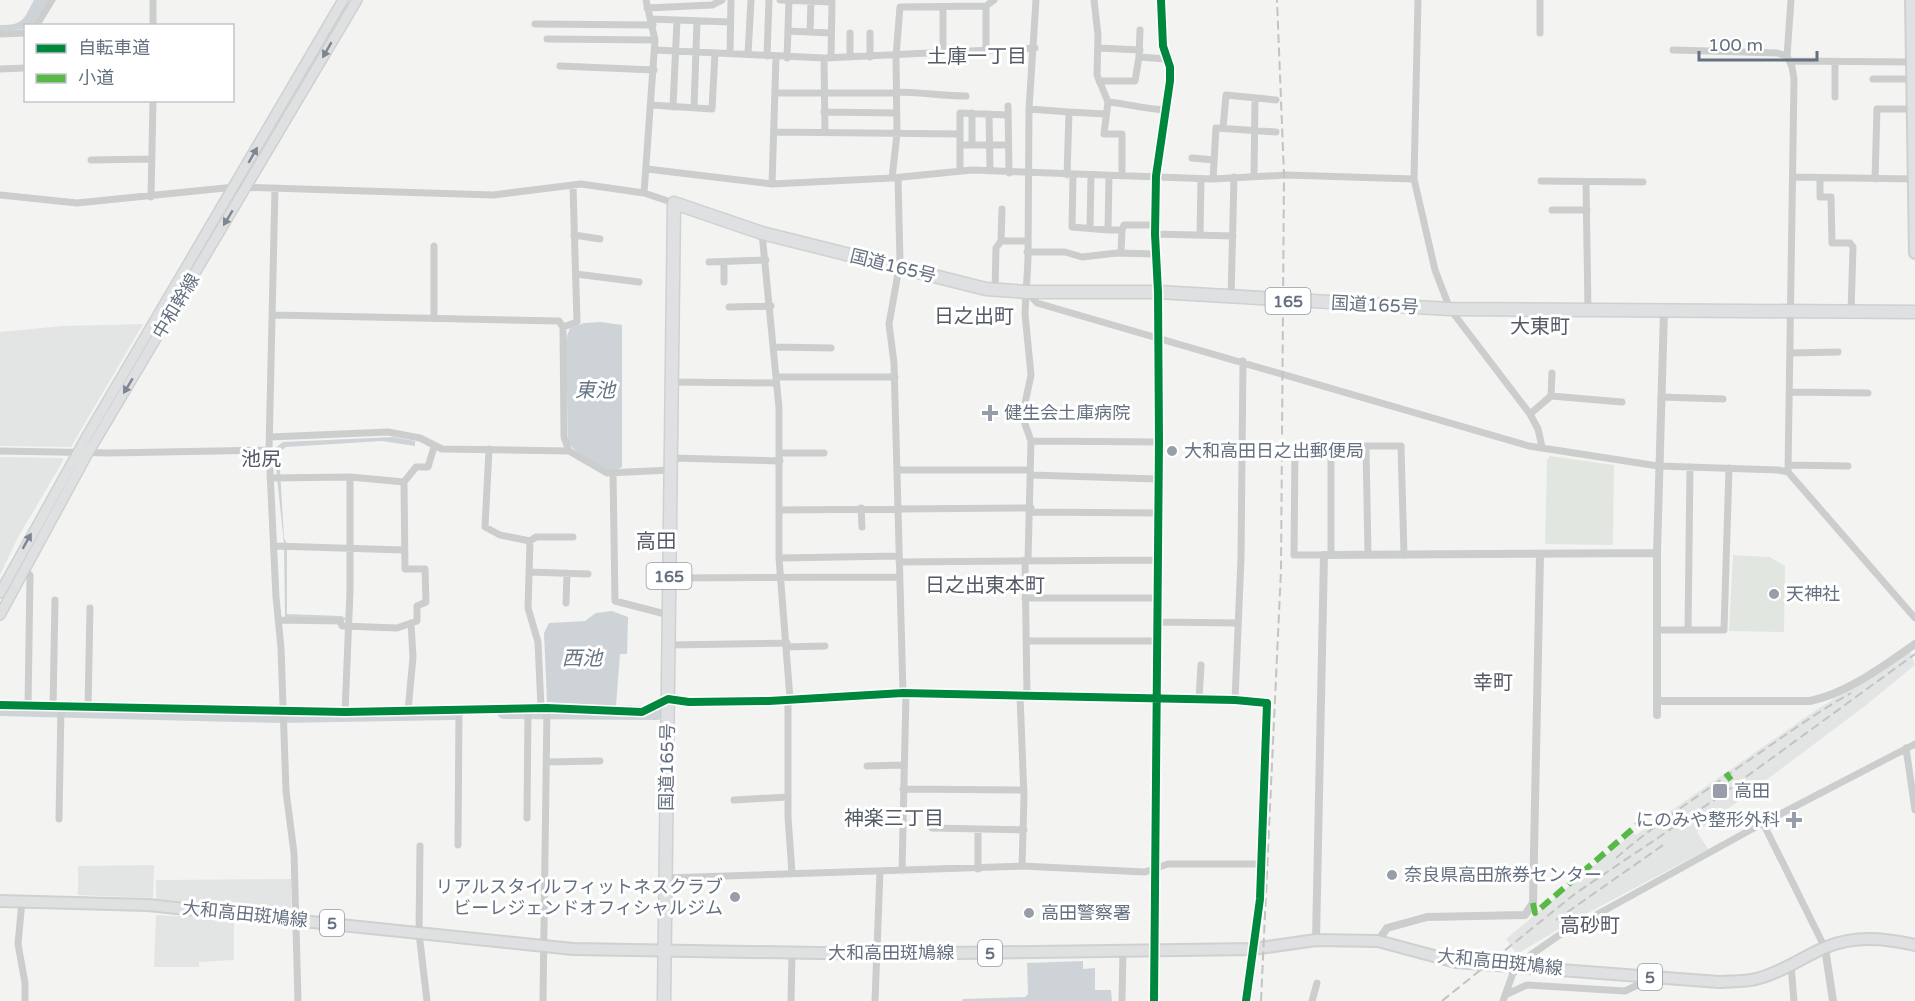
<svg xmlns="http://www.w3.org/2000/svg" width="1915" height="1001" font-family="'Varela Round','Noto Sans JP',sans-serif">
<style>
.built{fill:#e3e5e4}
.green{fill:#e2e6e0}
.water{fill:#ced3d7}
.lines{fill:none;stroke-linecap:round;stroke-linejoin:round}
.river{stroke:#ced3d7;stroke-width:14}
.secondary-casing{stroke:#cfd0d0;stroke-width:12}
.primary-casing{stroke:#cfd0d0;stroke-width:14}
.trunk-casing{stroke:#cfd0d0;stroke-width:15}
.minor{stroke:#cccdcd;stroke-width:7}
.tertiary{stroke:#cccdcd;stroke-width:8}
.secondary{stroke:#dfe0e1;stroke-width:9}
.primary{stroke:#dfe0e1;stroke-width:10}
.trunk{stroke:#dfe0e1;stroke-width:12}
.rail{stroke:#c2c3c3;stroke-width:2;stroke-dasharray:9 4.5;stroke-linecap:butt}
.minor-bridge{stroke:#cccdcd;stroke-width:7}
.quiet{stroke:#58b947;stroke-width:6;stroke-dasharray:12 6;stroke-linecap:butt}
.cycleway-casing{stroke:#fff;stroke-width:11}
.cycleway{stroke:#00873e;stroke-width:8}
.oneway{fill:#7d8693}
.poi-dot{fill:#979ea8;stroke:#fff;stroke-width:2}
.labels{text-anchor:middle;stroke-width:6;stroke-linejoin:round;paint-order:stroke}
.shield{fill:#fff;stroke:#939ba6;stroke-width:1.5}
.shield-label{font-size:16px;font-weight:bold;fill:#657080}
.street-label{font-size:18px;fill:#657080;stroke:#fff}
.poi-label{font-size:18px;fill:#657080;stroke:#fff;text-anchor:start}
.neighbourhood-label{font-size:20px;fill:#535a66;stroke:#fff}
.water-label{font-size:20px;font-style:italic;fill:#667785;stroke:#fff}
</style>
<rect width="100%" height="100%" fill="#f3f4f2"/>
<path class="built" d="M143,324L71,447L0,446V332L62,326Z
M0,457L63,458V461L17,539L0,575Z
M1910,651L1915,665L1865,706L1697,832L1708,849L1569,923L1517,954L1506,939L1633,833L1636,835L1816,710Z
M154,865L153,898L78,895V866Z
M291,879V912L156,899V880Z
M156,915L234,919V960L199,962V967H154Z"/>
<path class="green" d="M1550,456L1614,465L1613,545L1545,544L1547,460Z
M1733,555L1770,557L1785,566L1784,632L1729,631Z"/>
<path class="water" d="M34,0H48L34,24L26,26L25,29L0,31V25C24,25 23,20 34,0Z
M601,322L622,325V467C607,478 575,455 568,441L566,339L570,328L584,323Z
M393,437L415,441V446L382,441L286,447L279,452L284,538L287,544V614L342,616L347,619L343,621L285,618L284,544L274,449L283,442Z
M612,611L628,617L627,654H620L616,706L547,702L544,633L549,623L585,621L596,613Z
M1083,961V969L1095,968V990H1111L1112,1001H962L963,999L1025,997L1028,994L1027,963Z"/>
<g class="lines">
<path class="river" d="M0,709L280,716L454,713
M504,712L657,713"/>
<g class="secondary-casing">
<path id="secondary" d="M0,593L87,436L343,0
M0,615L88,453L357,0"/>
</g>
<g class="primary-casing">
<path id="primary" d="M1911,0L1915,253
M0,901L148,905L573,949L877,954L1253,949L1316,940L1378,941L1456,962L1719,982C1731,981 1744,982 1756,979C1781,973 1801,958 1824,948C1854,935 1884,938 1915,945"/>
</g>
<g class="trunk-casing">
<path id="trunk" d="M664,1001L674,203L762,233L986,289L1027,292H1158L1450,309L1915,312"/>
</g>
<path class="minor" d="M780,0L832,2L831,58
M1094,0L1098,35L1097,75L1108,102L1104,134H1122V176
M1418,0L1414,179L1435,270L1450,309L1530,414L1538,429L1542,447
M986,6V50
M647,8L712,5L722,0
M651,19L730,22
M535,24L653,25
M36,26L52,0
M153,26V0
M1140,30L1139,57L1167,59
M788,31L831,33
M810,32L811,1
M870,33V57
M1540,33V0
M0,34L26,33
M547,39L655,40
M1099,48L1140,50
M655,50L824,58L1035,48
M1673,50L1777,53L1787,56
M730,53L731,0
M943,53V7
M748,54L751,0
M767,56L769,0
M850,57V33
M787,58L789,0
M824,58L825,132
M1790,61L1912,62
M560,66L654,70
M0,69L26,68
M1873,79H1912
M1099,81H1135L1139,57
M896,92C920,92 942,96 966,96
M775,93H896
M1835,97V62
M1108,102C1128,104 1145,109 1166,110
M651,105L712,109L715,53
M1008,106L1009,173
M673,107L677,20
M694,108L697,21
M1029,109L1069,112
M824,112L896,113
M972,113V145
M989,114L990,171
M1223,128L1226,95L1276,100
M774,132L960,134
M960,145H1008
M1192,158L1214,160
M91,160L152,159
M647,169L772,184L892,178L972,170L1213,179L1287,175L1414,179
M960,171V113L1008,115
M1067,175L1069,112L1105,114
M1073,175L1072,227L1108,230L1109,176
M1254,176L1255,98
M1793,177L1913,179
M892,178L897,134L896,56L900,7L986,6L994,0
M898,178L900,262L889,324L894,363L903,693
M1820,178V197H1831L1832,243H1850L1853,247L1851,312
M1213,179L1216,128L1276,132
M1875,179L1877,109H1913
M1541,181L1643,182
M1586,182L1588,311
M772,184L776,57
M275,188L269,450L276,597L281,648L286,791L294,853L298,1001
M644,193L655,40L646,0
M0,195L77,203L235,187L493,195L581,184L644,193L674,203
M151,197L153,100
M1552,210H1587
M1090,227L1091,176
M1108,230H1122L1124,225H1155
M762,233L779,408V558L790,699
M1155,234L1233,236
M574,235L600,239
M1200,235L1201,179
M1001,241L1002,209
M1027,252H1065L1082,257L1117,253L1155,254
M1121,253L1122,230
M709,262L766,260
M724,262V282
M576,274L639,282
M995,290L996,248L1001,241H1026
M1027,292L1037,303L1529,446L1658,466L1778,470L1788,472L1915,618
M1231,299L1234,177
M729,307L771,306
M274,315L559,321L563,327L564,437L569,451L607,473L671,470
M434,318V246
M563,327L577,322L573,186
M773,347L831,348
M1791,353L1838,352
M776,377H895
M671,382L776,383
M1790,392L1868,393
M1551,396L1552,373
M1661,397L1723,399
M1530,414L1551,396L1622,402
M270,437L388,432L420,438L442,449L569,451
M1031,441L1159,442
M1366,446L1368,555
M1331,447V555
M489,449L485,527L500,535L530,541L528,608L538,642L541,708
M0,451L110,453L269,450
M780,453H824
M671,458L780,461
M1788,465L1848,466
M897,470H1030
M1788,472L1794,79L1792,67L1787,56L1791,0
M613,473L615,601L669,615
M1031,475L1158,479
M270,478L350,477L404,482L416,467H428L434,447
M861,508L862,527
M779,510L1031,508
M1030,512L1158,513
M530,541L536,537H573
M274,546L404,550
M1324,555H1294L1295,446H1401L1404,555
M779,558L899,556
M1025,560L1027,695
M1028,560L1031,441L1025,424L1024,408L1031,375L1025,314L1028,259L1029,109L1036,0
M899,562L1158,560
M23,570L30,575L28,706
M529,572L588,574
M669,578L898,577
M1025,598H1158
M566,603L567,573
M278,620L340,621L342,626L397,628L417,621V606L426,602L425,569H405L404,482
M1158,622L1238,623
M1658,630H1724L1729,468
M1688,630L1690,467
M1026,641H1158
M668,645L787,643
M787,647L825,646
M1020,695L1024,797L1022,866
M788,699V817L792,873
M1199,699L1201,665
M1235,700L1241,558L1243,361
M0,705L345,712L547,708L642,712L668,699L689,702L769,701L903,693L1235,700L1267,703L1260,899L1246,1001
M53,707L55,600
M88,708L90,608
M408,711L413,657L411,623
M345,712L350,591V477
M1906,748L1915,810
M547,762L600,761
M867,766L903,765
M903,789L1024,790
M734,800L788,797
M527,818L528,708
M59,819L61,707
M932,828L1024,830
M978,829V869
M458,845L459,710
M420,846L419,933L427,1001
M902,871L906,693
M665,878L1022,866L1145,872L1168,864H1260
M22,901L18,944L25,983V1001
M1825,948L1763,823L1915,744
M1532,954L1558,936L1763,823
M1791,965L1794,1001
M1507,994L1527,985L1625,991L1642,983L1645,976
M543,1001L547,708
M791,1001L792,954
M875,1001L880,871
M1122,1001L1123,951
M1154,1001L1159,442L1158,292L1155,234L1156,176L1170,81V67L1163,46L1161,0
M1312,1001L1317,983
M1503,1001L1513,973"/>
<path class="tertiary" d="M1657,701H1810C1848,693 1883,666 1915,644
M1657,715V553
M1316,940L1324,555L1657,553L1664,311
M1378,941L1387,928L1427,917L1525,915L1533,903L1540,555
M1825,948L1833,1001"/>
<use href="#secondary" class="secondary"/>
<use href="#primary" class="primary"/>
<use href="#trunk" class="trunk"/>
<path class="rail" d="M1616,858C1654,825 1697,797 1739,767C1776,742 1812,715 1851,693
M1556,920L1666,843
M1261,1001L1281,570L1284,175L1277,0
M1442,1001L1576,893L1717,798L1915,654"/>
<path class="minor-bridge" d="M1513,973L1532,954"/>
<path class="quiet" d="M1726,773L1731,780
M1533,903L1535,913L1650,814"/>
<g class="cycleway-casing">
<path id="cycleway" d="M0,705L345,712L547,708L642,712L668,699L689,702L769,701L903,693L1235,700L1267,703L1260,899L1246,1001
M1154,1001L1159,442L1158,292L1155,234L1156,176L1170,81V67L1163,46L1161,0"/>
</g>
<use href="#cycleway" class="cycleway"/>
</g>
<defs><path id="oneway-solid" d="M-6-.8H1V-3.2L6.5 0L1 3.2V.8H-6Z" transform="scale(1.5)"/></defs>
<g class="oneway">
<use href="#oneway-solid" transform="translate(327 50) rotate(120)"/>
<use href="#oneway-solid" transform="translate(253 155) rotate(-60)"/>
<use href="#oneway-solid" transform="translate(228 218) rotate(121)"/>
<use href="#oneway-solid" transform="translate(128 386) rotate(121)"/>
<use href="#oneway-solid" transform="translate(27 541) rotate(-61)"/>
</g>
<g class="poi-dot">
<path d="M987 404h6v6h6v6h-6v6h-6v-6h-6v-6h6z"/>
<circle cx="1172" cy="451" r="6"/>
<circle cx="1774" cy="594" r="6"/>
<rect x="1712" y="783" width="16" height="16" rx="3"/>
<path d="M1791 811h6v6h6v6h-6v6h-6v-6h-6v-6h6z"/>
<circle cx="1392" cy="875" r="6"/>
<circle cx="735" cy="897" r="6"/>
<circle cx="1029" cy="913" r="6"/>
</g>
<g class="labels">
<g class="shield">
<rect x="1265.5" y="288" width="45" height="26" rx="4.5"/>
<rect x="646.5" y="563" width="45" height="26" rx="4.5"/>
<rect x="320" y="910" width="24" height="26" rx="4.5"/>
<rect x="978" y="940" width="24" height="26" rx="4.5"/>
<rect x="1638" y="964" width="24" height="26" rx="4.5"/>
</g>
<g class="shield-label">
<text x="1288" y="307">165</text>
<text x="669" y="582">165</text>
<text x="332" y="929">5</text>
<text x="990" y="959">5</text>
<text x="1650" y="983">5</text>
</g>
<g class="street-label">
<text transform="translate(893 266) rotate(14)" y="6">国道165号</text>
<text transform="translate(1375 305) rotate(3)" y="6">国道165号</text>
<text transform="translate(176 306) rotate(-59)" y="6">中和幹線</text>
<text transform="translate(667 767) rotate(-89)" y="6">国道165号</text>
<text transform="translate(245 914) rotate(6)" y="6">大和高田斑鳩線</text>
<text x="891" y="959">大和高田斑鳩線</text>
<text transform="translate(1500 962) rotate(6)" y="6">大和高田斑鳩線</text>
</g>
<g class="poi-label">
<text x="1004" y="419">健生会土庫病院</text>
<text x="1184" y="457">大和高田日之出郵便局</text>
<text x="1786" y="600">天神社</text>
<text x="1734" y="797">高田</text>
<text x="1780" y="826" text-anchor="end">にのみや整形外科</text>
<text x="1404" y="881">奈良県高田旅券センター</text>
<text x="723" y="893" text-anchor="end">リアルスタイルフィットネスクラブ<tspan x="723" dy="21">ビーレジェンドオフィシャルジム</tspan></text>
<text x="1041" y="919">高田警察署</text>
</g>
<g class="neighbourhood-label">
<text x="977" y="63">土庫一丁目</text>
<text x="974" y="323">日之出町</text>
<text x="1540" y="333">大東町</text>
<text x="261" y="466">池尻</text>
<text x="656" y="548">高田</text>
<text x="985" y="592">日之出東本町</text>
<text x="1493" y="689">幸町</text>
<text x="894" y="825">神楽三丁目</text>
<text x="1590" y="932">高砂町</text>
</g>
<g class="water-label">
<text x="595" y="397">東池</text>
<text x="582" y="665">西池</text>
</g>
</g>
<rect x="24" y="24" width="210" height="78" fill="#ffffff" stroke="#c1c6cc" stroke-width="1.5"/>
<rect x="36" y="44" width="30" height="9" fill="#00873e" stroke="#c1c6cc" stroke-width="1.5"/>
<text x="78" y="54" font-size="18" fill="#657080">自転車道</text>
<rect x="36" y="74" width="30" height="9" fill="#58b947" stroke="#c1c6cc" stroke-width="1.5"/>
<text x="78" y="84" font-size="18" fill="#657080">小道</text>
<path d="M1699 51v9h118v-9" fill="none" stroke="#657080" stroke-width="3"/>
<text x="1708" y="51" font-size="18" fill="#657080" stroke="#ffffff" stroke-width="4.5" paint-order="stroke">100 m</text>
</svg>
